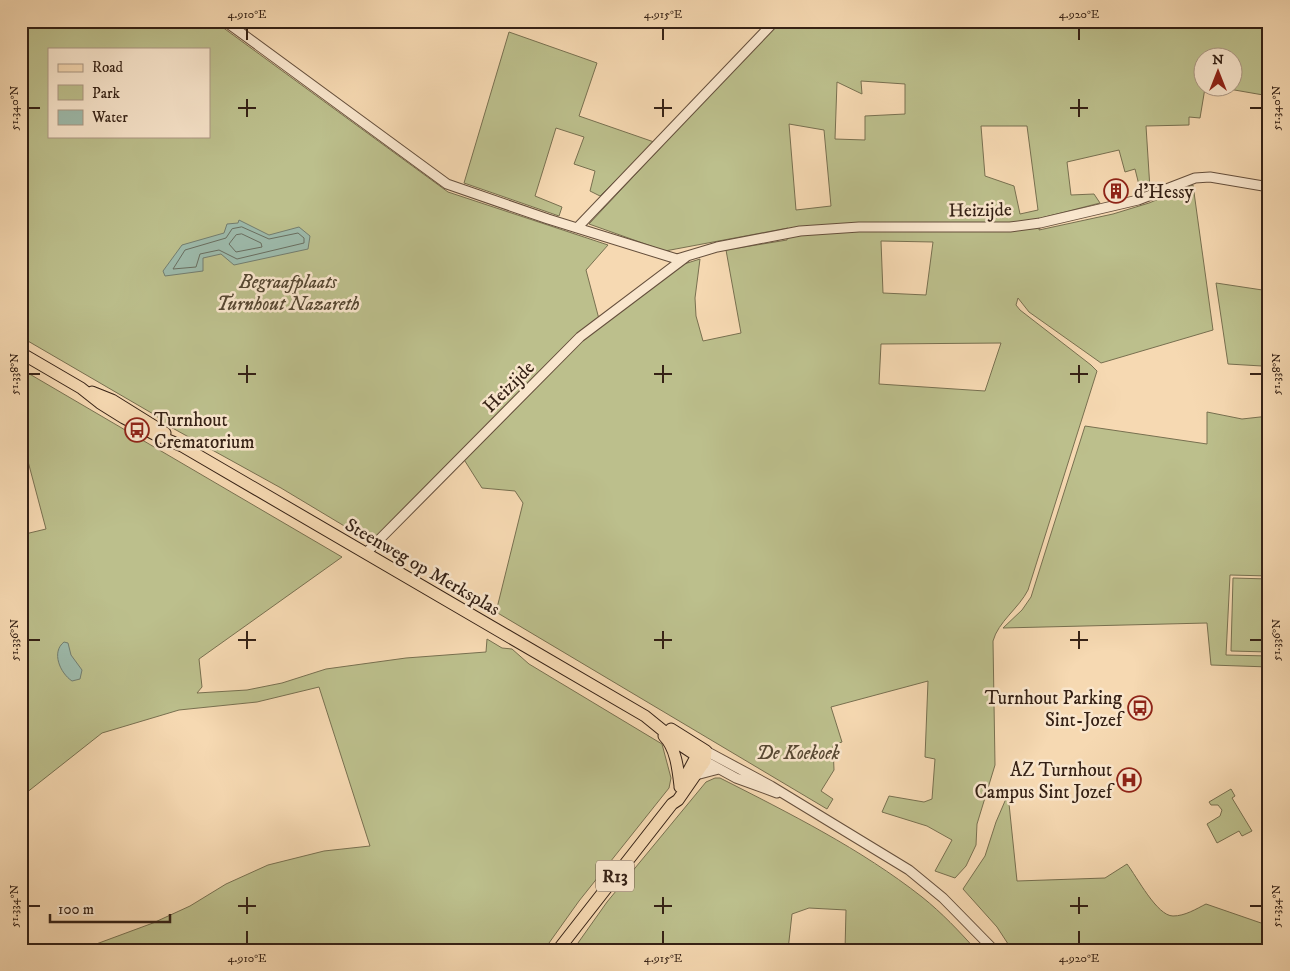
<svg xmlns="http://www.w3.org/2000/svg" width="1290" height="971" font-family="'IM FELL DW Pica',serif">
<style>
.green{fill:#bcbf8c;stroke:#787050;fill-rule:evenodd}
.water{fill:#9dbaab;stroke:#737d6f}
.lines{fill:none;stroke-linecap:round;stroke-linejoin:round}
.shore{stroke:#696e60;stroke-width:1}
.minor-casing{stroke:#654f3c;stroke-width:11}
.major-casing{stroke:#352115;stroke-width:13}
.minor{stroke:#f9e6cd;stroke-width:9}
.major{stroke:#f6d9b2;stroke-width:11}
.ticks{fill:none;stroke:#352115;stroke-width:2}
.labels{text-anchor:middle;stroke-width:5;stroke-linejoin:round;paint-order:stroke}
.shield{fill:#f9e6cd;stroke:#705c4c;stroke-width:1}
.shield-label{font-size:18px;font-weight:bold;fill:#352115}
.poi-label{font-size:19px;fill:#352115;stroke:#f9e6cd;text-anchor:start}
.street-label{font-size:19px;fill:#352115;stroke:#f9e6cd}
.park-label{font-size:19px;font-style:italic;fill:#574833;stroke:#f9e6cd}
.neatline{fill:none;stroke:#352115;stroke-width:2}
.ticks-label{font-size:12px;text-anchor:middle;fill:#352115}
</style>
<rect width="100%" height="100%" fill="#f6d9b2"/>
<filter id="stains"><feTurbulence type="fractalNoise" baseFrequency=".004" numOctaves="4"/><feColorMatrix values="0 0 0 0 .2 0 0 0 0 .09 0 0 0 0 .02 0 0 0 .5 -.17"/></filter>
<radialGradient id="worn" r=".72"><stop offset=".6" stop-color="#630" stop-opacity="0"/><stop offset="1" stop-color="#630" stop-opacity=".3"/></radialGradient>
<path class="green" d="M21,21H214L448,192L608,245L586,270L599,319L371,542L281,488L167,425L155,415L21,337ZM49,49H209V136H49Z
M779,21H1269V96L1223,88H1232V58H1202V88H1205L1200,118L1189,117V125L1146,126L1150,189L1141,193L1135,169L1125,172L1119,150L1067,162L1071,195L1094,194L1100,203L1041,218L1039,230L1113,214L1149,203L1193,185L1213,330L1101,363L1029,312L1018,298L1016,305L1020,310L1091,365L1097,371L1028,590C1019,608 998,622 993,641L995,765L977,824L976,845L966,866L955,878L935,871L952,840L927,826L882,812L889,796L924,802L932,799L935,759L925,757L928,681L831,707L842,742L833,745L834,770L821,791L833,799L827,809L496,612L523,503L515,491L482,488L463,458L582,339L681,265L700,259L695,298L696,316L703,341L741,333L726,250L787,240L788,228L665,251L589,224ZM861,81L905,84V114L865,116V140L835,139L837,82L862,94ZM789,124L824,130L831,206L796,210ZM981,126H1027L1038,210L1020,214L1014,186L985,176ZM881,241L933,242L926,295L883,293ZM1001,343L985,391L879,384L881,344Z
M509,32L597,63L579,116L654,142L600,196L590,191L595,171L574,164L584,137L556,128L535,196L562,207L559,216L464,183Z
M1216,283L1269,291V374L1262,373V366L1228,364Z
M21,369L342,557L199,659L202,687L197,693L247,690L282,683L326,669L406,658L486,652L487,639L502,648L512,649L529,664L662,744L671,778L669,788L579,901L544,950H80L153,923L190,906L226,884L268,865L324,851L370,846L319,687L257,702L179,710L102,733L21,797V535L46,529L21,435Z
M1207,412L1242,419L1269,416V576L1230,575L1226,655L1269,656V667L1211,665L1207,623L1003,628L1022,610L1031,597L1085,426L1207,444Z
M1233,578L1269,579V652L1231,651Z
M715,778H720C789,813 861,849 922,897C942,913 959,931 976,950H845L846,910L809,908L792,914L788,950H573L607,902L706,782Z
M1231,789L1235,796L1232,798L1252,831L1242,836L1239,831L1217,843L1207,824L1220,816L1222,810L1218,805H1211L1209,802Z
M1008,794L1017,881L1105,878L1127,864C1137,877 1157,916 1173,916C1185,916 1196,909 1206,904L1261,923L1269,918V950H1012L997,927L963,889L985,856L996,822Z"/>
<path class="water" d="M239,220L269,235L299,227L310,236L308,249L234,265L221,254L203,258V271L165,276L163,271L182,245L224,233L227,224L238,223Z
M64,642L68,643L71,655L82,670L80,679L72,681C60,673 51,652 64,642Z"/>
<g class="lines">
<path class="shore" d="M242,227L269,239L298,233L304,238V243L237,259L219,250L200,254L196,267L173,269L185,250L226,238L232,229Z
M242,234L261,243L262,247L236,252L229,244L236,235Z"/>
<g class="minor-casing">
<path id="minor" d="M225,21L447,184L548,219L677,259L717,247L800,231L859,227H1010L1040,223L1138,200L1195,178L1210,177L1269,187
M577,228L775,21
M366,553L580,337L686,257
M706,751L771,786L909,870L943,898L994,950
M705,761L736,778L777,793
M696,775L719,769"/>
</g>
<g class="major-casing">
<path id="major" d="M21,353L81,388L100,403L124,418L154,434L182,446L645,716L682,746L705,761
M92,392L112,400L165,433
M671,729L706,751
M664,736C676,748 678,769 680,786
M680,787L697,755
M558,950L672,804L678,800L705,761L706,751"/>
</g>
<use href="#minor" class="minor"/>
<use href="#major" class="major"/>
</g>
<path class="ticks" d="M247,28V40M663,28V40M1079,28V40M247,99V117M663,99V117M1079,99V117M28,108H40M238,108H256M654,108H672M1070,108H1088M1250,108H1262M247,365V383M663,365V383M1079,365V383M28,374H40M238,374H256M654,374H672M1070,374H1088M1250,374H1262M247,631V649M663,631V649M1079,631V649M28,640H40M238,640H256M654,640H672M1070,640H1088M1250,640H1262M247,897V914M663,897V914M1079,897V914M28,906H40M238,906H256M654,906H672M1070,906H1088M1250,906H1262M247,931V944M663,931V944M1079,931V944"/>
<defs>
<g id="building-ring" transform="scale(1.25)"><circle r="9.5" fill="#f9e6cd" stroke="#8f2418" stroke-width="1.5"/><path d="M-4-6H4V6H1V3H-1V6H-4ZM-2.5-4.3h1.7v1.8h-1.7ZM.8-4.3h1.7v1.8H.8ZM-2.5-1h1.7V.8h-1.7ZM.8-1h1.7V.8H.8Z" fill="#8f2418"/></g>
<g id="bus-ring" transform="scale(1.25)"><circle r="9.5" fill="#f9e6cd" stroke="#8f2418" stroke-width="1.5"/><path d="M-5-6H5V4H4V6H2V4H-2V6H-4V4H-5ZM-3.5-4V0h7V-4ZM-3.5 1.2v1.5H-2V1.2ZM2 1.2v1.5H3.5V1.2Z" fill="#8f2418"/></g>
<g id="hospital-ring" transform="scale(1.25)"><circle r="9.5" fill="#f9e6cd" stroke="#8f2418" stroke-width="1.5"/><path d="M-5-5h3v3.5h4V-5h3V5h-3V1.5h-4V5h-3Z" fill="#8f2418"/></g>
</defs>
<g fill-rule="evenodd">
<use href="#building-ring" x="1116" y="191"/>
<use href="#bus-ring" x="137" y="430"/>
<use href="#bus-ring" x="1140" y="708"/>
<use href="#hospital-ring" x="1129" y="780"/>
</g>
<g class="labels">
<rect class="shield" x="596" y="860.5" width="38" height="31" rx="4"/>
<g class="shield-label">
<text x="615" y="882">R13</text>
</g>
<g class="poi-label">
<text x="1134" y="198">d'Hessy</text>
<text x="154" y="426">Turnhout<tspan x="154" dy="22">Crematorium</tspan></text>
<text x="1122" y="704" text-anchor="end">Turnhout Parking<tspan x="1122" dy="22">Sint-Jozef</tspan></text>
<text x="1112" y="776" text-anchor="end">AZ Turnhout<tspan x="1112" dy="22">Campus Sint Jozef</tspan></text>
</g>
<g class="street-label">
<text transform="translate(980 209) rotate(-1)" y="7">Heizijde</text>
<text transform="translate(508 386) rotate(-45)" y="7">Heizijde</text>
<text transform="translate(423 566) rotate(30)" y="7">Steenweg op Merksplas</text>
</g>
<g class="park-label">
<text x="288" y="288">Begraafplaats<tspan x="288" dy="22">Turnhout Nazareth</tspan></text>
<text x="798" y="759">De Koekoek</text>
</g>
</g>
<rect width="1290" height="971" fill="none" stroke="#f6d9b2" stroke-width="55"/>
<rect x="48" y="48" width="162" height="90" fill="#f9e6cd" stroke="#ab9783"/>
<rect x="58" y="64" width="25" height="8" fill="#f6d9b2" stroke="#ab9783"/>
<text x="92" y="72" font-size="15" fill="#352115">Road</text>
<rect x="58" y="85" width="25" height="15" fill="#bcbf8c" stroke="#ab9783"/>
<text x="92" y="98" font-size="15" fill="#352115">Park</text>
<rect x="58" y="110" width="25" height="15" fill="#9dbaab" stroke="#ab9783"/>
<text x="92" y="122" font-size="15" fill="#352115">Water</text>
<g transform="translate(1218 72)"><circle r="24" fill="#f9e6cd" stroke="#ab9783"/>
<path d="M0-4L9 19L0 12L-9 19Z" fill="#8f2418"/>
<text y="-8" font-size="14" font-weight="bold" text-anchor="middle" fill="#352115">N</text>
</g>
<path d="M50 914v8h120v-8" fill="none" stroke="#352115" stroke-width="2.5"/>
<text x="58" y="914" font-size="15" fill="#352115" stroke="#f9e6cd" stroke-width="4" paint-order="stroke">100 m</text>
<rect x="28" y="28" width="1234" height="916" class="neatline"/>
<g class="ticks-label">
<text x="247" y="18">4.910°E</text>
<text x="663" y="18">4.915°E</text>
<text x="1079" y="18">4.920°E</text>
<text transform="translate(14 108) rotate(-90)" y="4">51.340°N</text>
<text transform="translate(1276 108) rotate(-90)" y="4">51.340°N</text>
<text transform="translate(14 374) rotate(-90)" y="4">51.338°N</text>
<text transform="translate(1276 374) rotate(-90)" y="4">51.338°N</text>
<text transform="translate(14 640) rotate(-90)" y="4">51.336°N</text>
<text transform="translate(1276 640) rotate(-90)" y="4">51.336°N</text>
<text transform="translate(14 906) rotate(-90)" y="4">51.334°N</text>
<text transform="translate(1276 906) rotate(-90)" y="4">51.334°N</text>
<text x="247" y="962">4.910°E</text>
<text x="663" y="962">4.915°E</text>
<text x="1079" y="962">4.920°E</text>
</g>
<rect width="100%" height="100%" filter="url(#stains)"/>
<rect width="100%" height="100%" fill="url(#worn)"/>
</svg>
